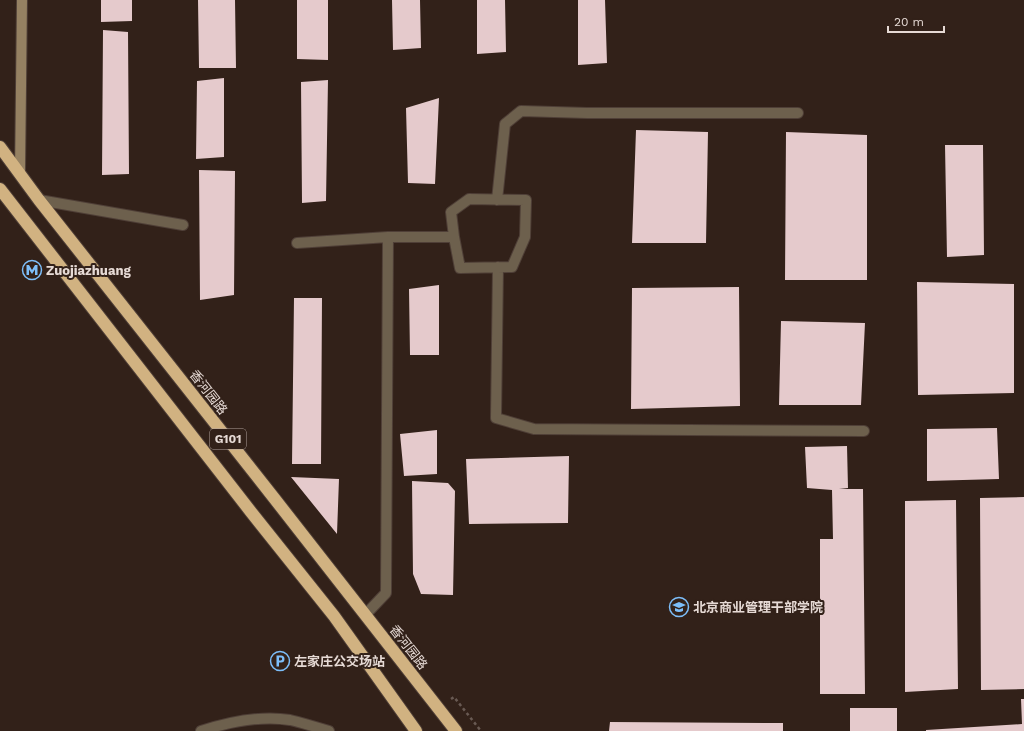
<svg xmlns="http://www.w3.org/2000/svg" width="1024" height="731" font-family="'Work Sans','Noto Sans SC',sans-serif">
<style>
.building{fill:#e5cacc}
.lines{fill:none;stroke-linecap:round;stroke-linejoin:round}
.lane-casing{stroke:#4f3f37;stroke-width:12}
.street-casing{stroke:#4f3f37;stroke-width:12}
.secondary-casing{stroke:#4f3f37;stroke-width:12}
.highway-casing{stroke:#4f3f37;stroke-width:14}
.path{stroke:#695a53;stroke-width:2.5;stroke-dasharray:3 3;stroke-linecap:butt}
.lane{stroke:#6d604d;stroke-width:10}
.street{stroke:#6d604d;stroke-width:10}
.secondary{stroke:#958162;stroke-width:10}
.highway{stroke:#d1b281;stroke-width:12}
.labels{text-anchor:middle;stroke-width:4;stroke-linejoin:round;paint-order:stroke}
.shield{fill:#322119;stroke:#b0a29d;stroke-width:1}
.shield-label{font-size:12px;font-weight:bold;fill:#e6dad5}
.poi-label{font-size:13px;font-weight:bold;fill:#e6dad5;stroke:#322119;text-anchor:start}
.street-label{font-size:13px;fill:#e6dad5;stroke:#322119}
</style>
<rect width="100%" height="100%" fill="#322119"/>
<path class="building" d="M101,0H132V21L101,22Z
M198,0H235L236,68H199Z
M297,0H328V60L297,59Z
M392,0H420L421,48L393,50Z
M477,0H505L506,52L477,54Z
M578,0H605L607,63L578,65Z
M103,30L128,32L129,174L102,175Z
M224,78V157L196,159L197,81Z
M328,80L326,201L302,203L301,82Z
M439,98L435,184L408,183L406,108Z
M636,130L708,132L706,243H632Z
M786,132L867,135V280H785Z
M945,145H983L984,255L947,257Z
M199,170L235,171L234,295L200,300Z
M917,282L1014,284V393L918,395Z
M439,285V355H410L409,289Z
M739,287L740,406L631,409L632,288Z
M294,298H322L321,464H292Z
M781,321L865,323L861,405H779Z
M997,428L999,479L927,481V429Z
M437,430V474L404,476L400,434Z
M847,446L848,488L839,489H863L865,694H820V539H833L832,490L807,488L805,447Z
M569,456L568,523L469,524L466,459Z
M291,477L339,479L337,534Z
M412,481L448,483L455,491L453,595L421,594L413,574Z
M1024,497V689L981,690L980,498Z
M956,500L958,689L905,692V501Z
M1021,699H1024V731H926V730L1022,724Z
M850,708H897V731H850Z
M610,722L783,723V731H609Z"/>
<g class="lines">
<g class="lane-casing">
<path id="lane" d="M201,731C229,722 260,715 290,720C303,723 316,727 329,731"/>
</g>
<g class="street-casing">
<path id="street" d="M39,200L183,225
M497,200L505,124L521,111L587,113H798
M297,243L388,237H454L460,268L512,267L525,237L526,200L469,199L451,212L454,237
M498,267L496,418L534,429L864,431
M366,614L386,593L388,237"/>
</g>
<g class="secondary-casing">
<path id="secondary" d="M20,173L22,0"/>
</g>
<g class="highway-casing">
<path id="highway" d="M0,147L39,200L274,498L456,731
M0,189L251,512L334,616L416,731"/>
</g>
<path class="path" d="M451,699L454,697L481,731"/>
<use href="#lane" class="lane"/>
<use href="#street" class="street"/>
<use href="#secondary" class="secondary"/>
<use href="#highway" class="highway"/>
</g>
<defs>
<g id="metro-ring" transform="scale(1)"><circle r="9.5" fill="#322119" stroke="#7dbef9" stroke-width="1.5"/><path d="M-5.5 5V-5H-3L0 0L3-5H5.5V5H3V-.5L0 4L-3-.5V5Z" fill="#7dbef9"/></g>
<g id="university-ring" transform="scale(1)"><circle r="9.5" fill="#322119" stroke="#7dbef9" stroke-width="1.5"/><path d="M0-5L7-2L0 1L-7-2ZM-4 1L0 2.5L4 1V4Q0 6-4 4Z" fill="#7dbef9"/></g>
<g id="parking-ring" transform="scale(1)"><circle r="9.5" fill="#322119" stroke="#7dbef9" stroke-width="1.5"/><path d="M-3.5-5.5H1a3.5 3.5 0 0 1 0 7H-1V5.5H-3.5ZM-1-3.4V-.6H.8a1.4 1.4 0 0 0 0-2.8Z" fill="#7dbef9"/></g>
</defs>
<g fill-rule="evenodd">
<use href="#metro-ring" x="32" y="270"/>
<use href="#university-ring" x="679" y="607"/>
<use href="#parking-ring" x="280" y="661"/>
</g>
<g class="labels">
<rect class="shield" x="210" y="429" width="36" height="20" rx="3"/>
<g class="shield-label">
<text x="228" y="443">G101</text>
</g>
<g class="poi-label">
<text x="46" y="275">Zuojiazhuang</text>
<text x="693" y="612">北京商业管理干部学院</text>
<text x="294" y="666">左家庄公交场站</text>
</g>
<g class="street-label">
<text transform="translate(209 392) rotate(52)" y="5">香河园路</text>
<text transform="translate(409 647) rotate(52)" y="5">香河园路</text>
</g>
</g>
<path d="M888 26v6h56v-6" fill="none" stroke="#e6dad5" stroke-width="2"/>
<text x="894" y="26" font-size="12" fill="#e6dad5" stroke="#322119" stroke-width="3" paint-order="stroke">20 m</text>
</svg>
